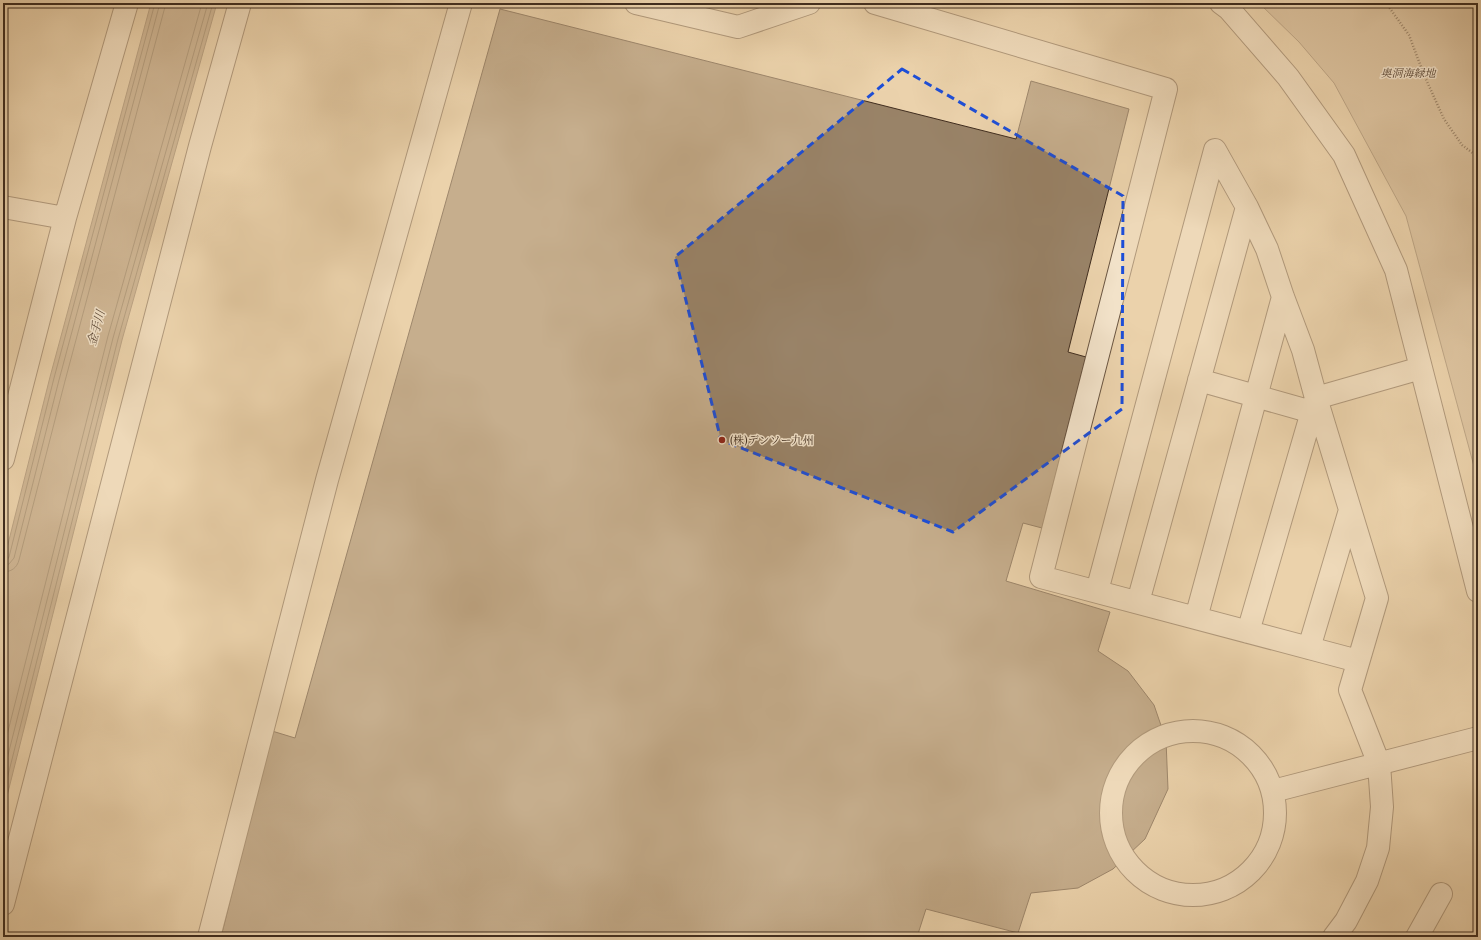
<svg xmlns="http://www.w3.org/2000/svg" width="1481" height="940" font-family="'Libre Caslon Text','Noto Serif JP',serif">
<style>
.green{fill:#ceb694;stroke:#87725a}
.water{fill:#b19a7c;stroke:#846e57}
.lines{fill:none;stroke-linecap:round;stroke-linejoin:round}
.shore{stroke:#78644e;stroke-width:1}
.building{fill:#998368;stroke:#402d1f}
.minor-casing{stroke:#6b5642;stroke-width:24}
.path{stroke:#402d1f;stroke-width:2.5;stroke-dasharray:1 2;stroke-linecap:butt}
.minor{stroke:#f2e2c9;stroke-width:22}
.marked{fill:none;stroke:#1d4ed8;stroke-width:3;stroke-dasharray:8 5;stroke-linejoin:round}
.poi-dot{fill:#8f2418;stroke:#f2e2c9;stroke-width:1.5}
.labels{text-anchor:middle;stroke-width:3;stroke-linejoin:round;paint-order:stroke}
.park-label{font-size:11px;font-style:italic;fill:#5c4836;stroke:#f2e2c9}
.poi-label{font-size:11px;fill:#402d1f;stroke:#f2e2c9;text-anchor:start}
.water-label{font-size:12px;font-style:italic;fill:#5c4836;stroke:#f2e2c9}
</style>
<rect width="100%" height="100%" fill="#ebd2ac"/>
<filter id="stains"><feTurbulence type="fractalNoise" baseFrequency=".005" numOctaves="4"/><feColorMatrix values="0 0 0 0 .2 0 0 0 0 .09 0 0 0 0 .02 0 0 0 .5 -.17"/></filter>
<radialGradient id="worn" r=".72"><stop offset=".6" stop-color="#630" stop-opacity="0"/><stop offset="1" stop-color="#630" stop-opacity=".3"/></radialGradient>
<path class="green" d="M1259,3H1478V481L1406,216L1334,83L1299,42Z"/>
<path class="water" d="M151,3H217L122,340L3,812V564L50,377Z"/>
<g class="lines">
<path class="shore" d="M3,561L7,560L9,557L54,378L155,3
M3,566L9,564L14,558L59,380L160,3
M3,572C11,572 17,568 19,560L65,381L166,3
M3,751L108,336L202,3
M3,775L113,338L208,3
M3,795L118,339L213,3"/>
</g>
<path class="building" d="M500,9L1016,139L1031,81L1129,109L1068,352L1086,357L1042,528L1023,523L1006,581L1110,612L1098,651L1128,671L1154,705L1166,740L1168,789L1145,839L1113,869L1078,888L1031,893L1018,933L926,909L917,937H221L272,731L295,738Z"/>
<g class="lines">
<g class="minor-casing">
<path id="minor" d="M636,3L738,27L809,3
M875,3L1166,89L1041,577L1358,661
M1221,3L1229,9L1288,77L1344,155L1396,270L1478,591
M3,207L65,218
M1199,380L1312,412
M3,459L65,218L127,3
M1097,591L1215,150L1247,207L1267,249L1283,297L1303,350L1316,398L1248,632
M1138,602L1247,207
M1196,618L1283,297
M1309,648L1350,510
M1111 813a82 82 0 1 1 164 0a82 82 0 1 1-164 0Z
M1273,791L1478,738
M3,904L200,146L240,3
M209,937L327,480L461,3
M1334,937L1346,921L1367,881L1378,848L1382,807L1379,764L1350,690L1377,598L1316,398L1421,368
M1417,937L1441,894"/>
</g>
<path class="path" d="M1386,3L1409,35L1424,75L1444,119L1462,145L1478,157"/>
<use href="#minor" class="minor"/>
</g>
<path d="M0 0H1481V940H0ZM902,69L1123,196L1122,409L953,532L721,440L675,257Z" fill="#ebd2ac" fill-opacity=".55" fill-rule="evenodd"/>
<path class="marked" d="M902,69L1123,196L1122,409L953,532L721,440L675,257Z"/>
<circle class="poi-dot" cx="722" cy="440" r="4"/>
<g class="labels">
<g class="park-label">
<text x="1408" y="77">奥洞海緑地</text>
</g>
<g class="poi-label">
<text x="730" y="444">(株)デンソー九州</text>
</g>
<g class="water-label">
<text transform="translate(96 328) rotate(-74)" y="4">金手川</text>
</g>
</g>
<rect width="1481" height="940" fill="none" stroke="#ebd2ac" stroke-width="16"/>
<rect x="4" y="4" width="1473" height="932" fill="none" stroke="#402d1f" stroke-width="2"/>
<rect x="8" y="8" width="1465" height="924" fill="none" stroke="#402d1f"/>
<rect width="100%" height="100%" filter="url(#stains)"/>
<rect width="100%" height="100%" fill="url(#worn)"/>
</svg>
